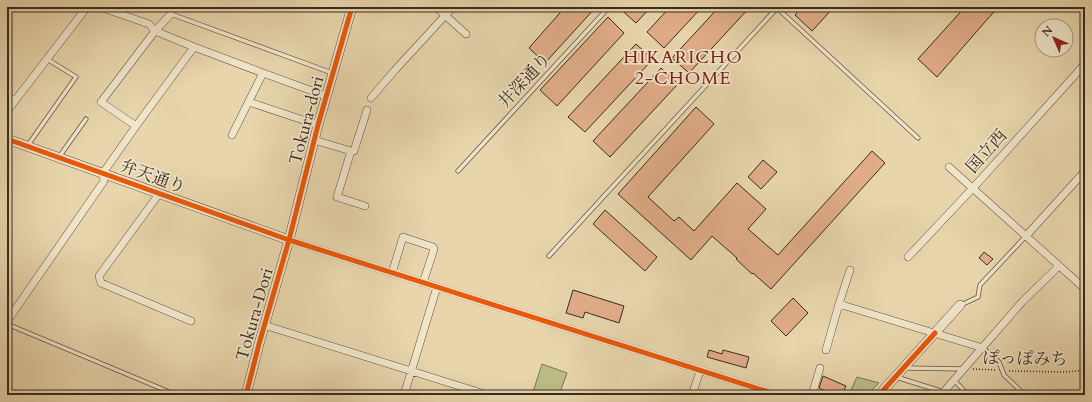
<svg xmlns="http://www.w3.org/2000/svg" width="1092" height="402" font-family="Cardo,'Noto Serif JP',serif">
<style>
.green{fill:#bbbc86;stroke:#7a7454}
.building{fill:#e0ad88;stroke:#382c21}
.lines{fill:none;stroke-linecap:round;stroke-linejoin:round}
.service-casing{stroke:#645644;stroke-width:5}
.minor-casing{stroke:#645644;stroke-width:8}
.tertiary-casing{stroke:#645644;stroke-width:10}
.path{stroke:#382c21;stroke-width:1.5;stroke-dasharray:1 2;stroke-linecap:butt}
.service{stroke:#f0e4c9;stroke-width:3.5}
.minor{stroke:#f0e4c9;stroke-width:7}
.tertiary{stroke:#f0e4c9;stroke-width:9}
.cycleway-casing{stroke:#f0e4c9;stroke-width:8}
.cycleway{stroke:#e8590c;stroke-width:5}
.labels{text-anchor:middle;stroke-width:3.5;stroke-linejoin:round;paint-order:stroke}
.street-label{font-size:17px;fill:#382c21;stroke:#f0e4c9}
.neighbourhood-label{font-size:18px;letter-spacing:1px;fill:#7a1f14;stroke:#f0e4c9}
</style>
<rect width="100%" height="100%" fill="#e8d5ac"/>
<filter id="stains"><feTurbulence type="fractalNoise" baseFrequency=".005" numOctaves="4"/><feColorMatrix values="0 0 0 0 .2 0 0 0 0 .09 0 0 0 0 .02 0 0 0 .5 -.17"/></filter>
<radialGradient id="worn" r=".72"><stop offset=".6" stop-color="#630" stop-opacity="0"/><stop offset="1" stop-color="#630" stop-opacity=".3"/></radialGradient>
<path class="green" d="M542,364L567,373L559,395H532Z
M857,377L879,383L867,395H861L851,390Z"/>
<path class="building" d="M565,7H596L545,63L529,48Z
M618,7H651L636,23Z
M670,7H702L664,48L647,32Z
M719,7H750L689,73L672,58Z
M802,7H834L812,31L795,15Z
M965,7H998L937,77L918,59Z
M608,17L624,33L557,106L540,90Z
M636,44L653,59L585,132L568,117Z
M661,68L678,84L610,157L593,141Z
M696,107L714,124L648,197L674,221L679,217L694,231L737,183L766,209L748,229L778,255L872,151L885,163L771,289L753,273L752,274L736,259L737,258L712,236L691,260L618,194Z
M763,160L777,172L761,189L748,177Z
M605,210L657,257L645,271L593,224Z
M984,252L993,259L987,265L979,258Z
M573,290L624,306L619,323L585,312L583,318L566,313Z
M793,298L808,313L786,336L771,321Z
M709,350L722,354L723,350L749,357L746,368L707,357Z
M823,376L846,386L842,395H833L819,388Z"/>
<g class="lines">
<g class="service-casing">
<path id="service" d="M776,7L918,138
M171,14L332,73
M28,145L76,77L47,59
M59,157L86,119
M458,171L609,7
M549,256L777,8
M961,305L978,297L980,285L1026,236
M7,324L167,391
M983,348L999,362L1004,375L1025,395
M906,368L964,369
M896,377L944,392
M954,380L968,395"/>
</g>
<g class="minor-casing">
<path id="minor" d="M100,7L149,24L155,31L194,47L263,73L326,96
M436,7L466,34
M7,97L15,101
M371,98L395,70L453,7
M249,102L318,125
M7,111L87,7
M136,126L101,102L155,31L171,14
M232,135L263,73
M314,140L351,151L337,197L365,206
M351,151H354L367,110
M949,167L1085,289
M159,194L99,276L101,283L191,321
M1026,236L1085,171
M289,240L778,395
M908,257L973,188L1085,64
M392,273L403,237L433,247L434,249L423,283
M839,304L983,348
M10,317L104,181L103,173L136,126L194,47
M264,325L488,395
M826,350L839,304L850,270
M404,395L437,287
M692,395L700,371
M812,395L820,368
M941,395L1022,302L1059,266"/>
</g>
<g class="tertiary-casing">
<path id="tertiary" d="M7,8L9,7
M7,139L289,240
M246,395L259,344L289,240L318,125L352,7
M879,395L960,305"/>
</g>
<path class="path" d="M973,369L995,370
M1009,371L1065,372L1085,370"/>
<use href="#service" class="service"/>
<use href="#minor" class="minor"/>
<use href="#tertiary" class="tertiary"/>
<g class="cycleway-casing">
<path id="cycleway" d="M7,139L289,240L778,395
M246,395L259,344L289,240L318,125L352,7
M879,395L935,333"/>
</g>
<use href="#cycleway" class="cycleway"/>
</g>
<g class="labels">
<g class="street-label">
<text transform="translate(524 80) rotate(-47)" y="6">井深通り</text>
<text transform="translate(306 120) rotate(-75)" y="6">Tokura-dori</text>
<text transform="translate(986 151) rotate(-48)" y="6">国立西</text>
<text transform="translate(153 176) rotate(20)" y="6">弁天通り</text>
<text transform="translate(254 314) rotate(-74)" y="6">Tokura-Dori</text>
<text transform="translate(1025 358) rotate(1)" y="6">ぽっぽみち</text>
</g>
<g class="neighbourhood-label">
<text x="683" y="63">HIKARICHO<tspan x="683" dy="21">2-CHOME</tspan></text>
</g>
</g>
<rect width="1092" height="402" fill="none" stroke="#e8d5ac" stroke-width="24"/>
<rect x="8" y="8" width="1076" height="386" fill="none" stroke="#382c21" stroke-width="2"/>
<rect x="12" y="12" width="1068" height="378" fill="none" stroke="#382c21"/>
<g transform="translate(1054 38) rotate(315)"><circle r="19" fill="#f0e4c9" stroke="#a69a86"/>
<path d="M0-3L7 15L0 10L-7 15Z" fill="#8f2418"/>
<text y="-6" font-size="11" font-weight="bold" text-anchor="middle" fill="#382c21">N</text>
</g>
<rect width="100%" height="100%" filter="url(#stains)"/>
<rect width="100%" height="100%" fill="url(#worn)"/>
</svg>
